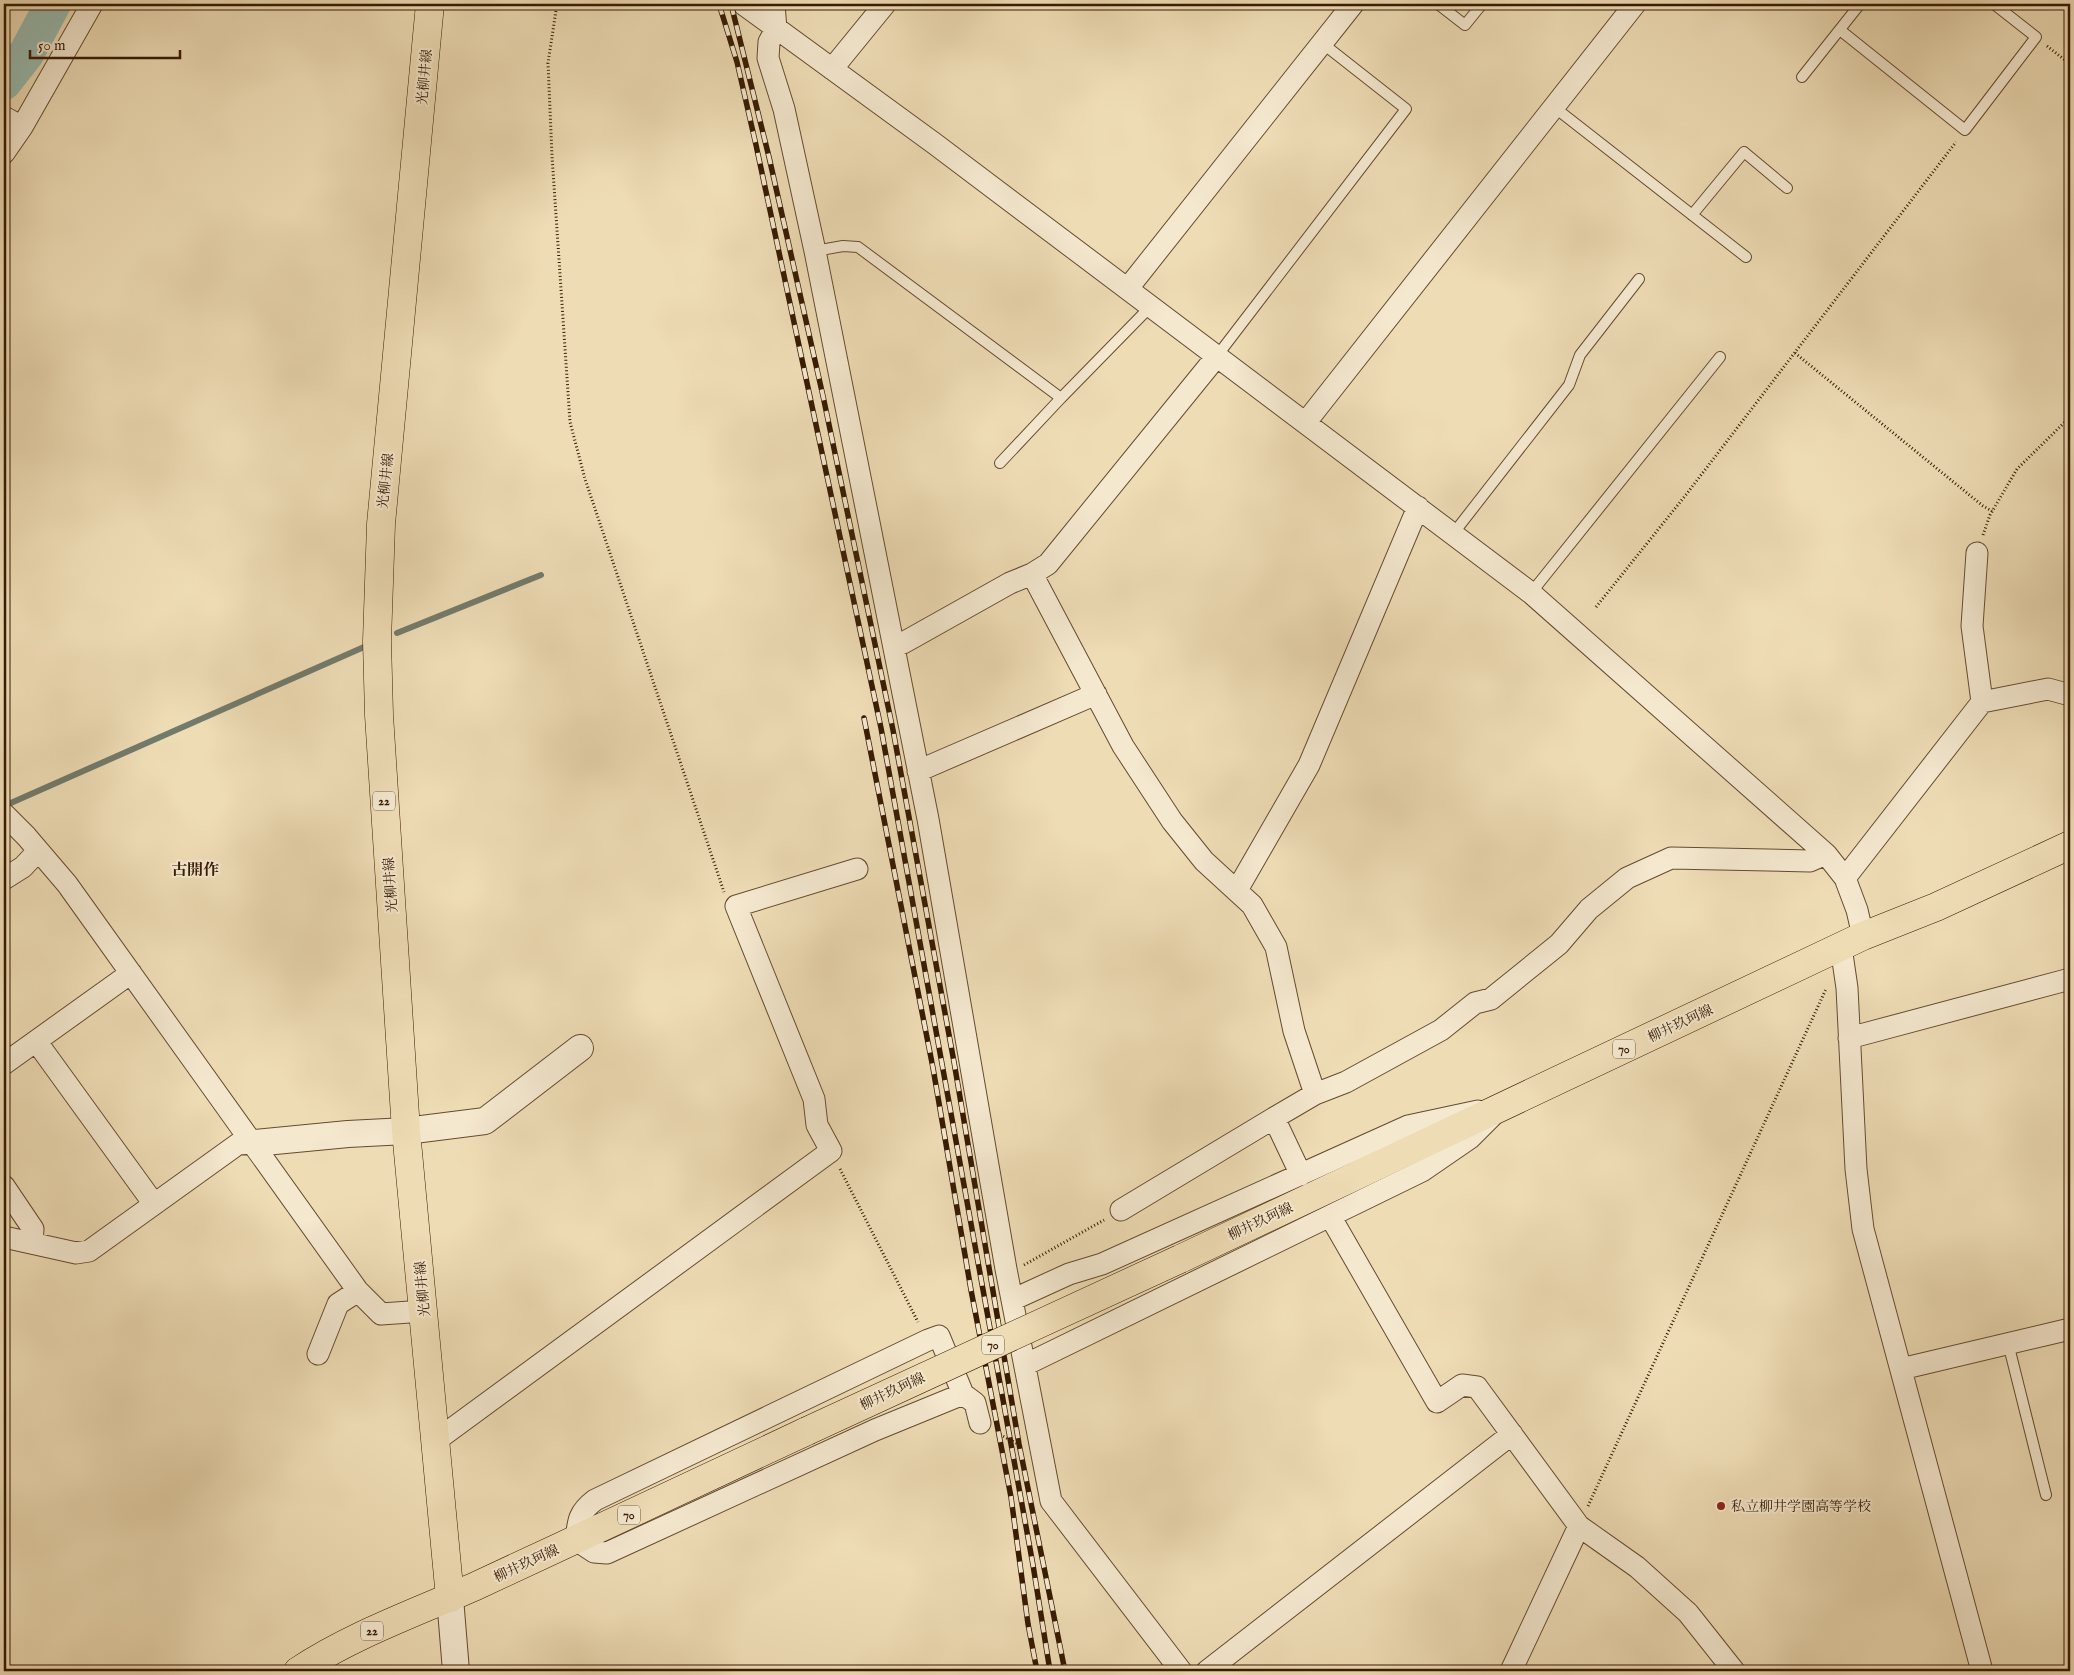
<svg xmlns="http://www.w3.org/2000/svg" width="2074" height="1675" font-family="'IM FELL English','Noto Serif JP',serif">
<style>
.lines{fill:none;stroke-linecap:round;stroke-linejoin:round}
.stream{stroke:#727b6b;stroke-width:6}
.river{stroke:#99bbb1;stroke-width:36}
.service-casing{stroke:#654b2f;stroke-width:12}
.minor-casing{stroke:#654b2f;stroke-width:23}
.tertiary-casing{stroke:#654b2f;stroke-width:28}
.primary-casing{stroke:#371b02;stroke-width:29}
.path{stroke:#371b02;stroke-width:3;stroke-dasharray:1 2.5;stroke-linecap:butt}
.service{stroke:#f4e8cf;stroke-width:10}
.minor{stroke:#f4e8cf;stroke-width:21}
.tertiary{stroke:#f4e8cf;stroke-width:26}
.primary{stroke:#eedcb5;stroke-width:28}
.rail-casing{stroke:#371b02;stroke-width:5.5}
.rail{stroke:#f4e8cf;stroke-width:4;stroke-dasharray:11;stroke-linecap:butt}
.primary-bridge-casing{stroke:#371b02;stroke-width:29;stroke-linecap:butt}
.primary-bridge{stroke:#eedcb5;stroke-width:28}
.poi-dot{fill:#8f2418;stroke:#f4e8cf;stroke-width:2}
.labels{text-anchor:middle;stroke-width:4;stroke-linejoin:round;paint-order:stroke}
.shield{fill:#f4e8cf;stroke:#705840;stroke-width:1}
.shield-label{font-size:12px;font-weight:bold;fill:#371b02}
.street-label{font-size:14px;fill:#371b02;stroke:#f4e8cf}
.poi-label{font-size:14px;fill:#371b02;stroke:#f4e8cf;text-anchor:start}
.quarter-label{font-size:16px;font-weight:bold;fill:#371b02;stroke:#f4e8cf}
</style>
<rect width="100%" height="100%" fill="#eedcb5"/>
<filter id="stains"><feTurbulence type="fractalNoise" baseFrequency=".004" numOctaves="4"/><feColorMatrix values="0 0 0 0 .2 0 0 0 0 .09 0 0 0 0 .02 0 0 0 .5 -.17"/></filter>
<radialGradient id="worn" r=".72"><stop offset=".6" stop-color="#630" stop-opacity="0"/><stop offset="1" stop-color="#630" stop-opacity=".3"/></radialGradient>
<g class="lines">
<path class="stream" d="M397,633L541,575
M4,806L364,647"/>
<path class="river" d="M4,82L26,54L53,4"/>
<g class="service-casing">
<path id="service" d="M1438,4L1465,25L1482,4
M1840,30L1965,130L2036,37L1994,4
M1802,77L1860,4
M1554,107L1746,257
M1692,215L1744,152L1787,188
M815,251L843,246L858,247L1061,398L1000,463
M1217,356L1406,109L1322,43
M1061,398L1151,306
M1453,534L1569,385L1580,355L1639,279
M1531,593L1720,357
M2008,1343L2046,1495"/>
</g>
<g class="minor-casing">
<path id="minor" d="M743,4L935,144L1531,593L1826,854L1845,878L1857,910L1863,936
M774,4L776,29L769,42L768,58L784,109L815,251L928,819L1006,1269L1051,1501L1181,1671
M832,69L885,4
M4,117L22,127
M4,153L22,127L92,4
M1128,288L1353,4
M1306,422L1635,4
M1977,553L1972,626L1982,702
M1032,574L1123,746L1172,821L1204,861L1252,905L1276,947L1294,1031L1315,1094
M894,647L903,643L1010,583L1032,574L1048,564L1217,356
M918,771L1096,694
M4,814L26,836L67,884L358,1291L381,1314L424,1311
M1845,878L1982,702L2048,689L2070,695
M4,879L23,867L38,851
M1237,890L1309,765L1418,507
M1841,947L1847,988L1856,1169L1863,1229L1982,1671
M1849,1038L2070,979
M36,1041L154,1204
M4,1064L131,973
M1301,1175L1274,1118L1315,1094L1346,1082L1441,1030L1475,1003L1491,999L1559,944L1589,909L1627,878L1671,858L1810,861L1826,854
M4,1186L33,1229L32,1243
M1121,1210L1274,1118
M1330,1216L1437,1402L1462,1385L1477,1387L1579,1526L1637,1567L1688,1613L1734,1671
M4,1237L76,1253L89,1251L238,1144L254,1143
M1012,1300L1069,1274L1102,1264L1408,1126L1478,1111
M318,1354L338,1304L358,1291
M1025,1365L1422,1171L1470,1138L1492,1116
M1901,1369L2070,1329
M963,1394L939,1336L928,1340L595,1500C579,1512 578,1520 576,1540L594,1552L607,1553L875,1430L963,1394L975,1403L980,1423
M434,1442L831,1151L817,1125L814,1099L736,906L857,869
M1207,1671L1512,1434
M1511,1671L1579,1526"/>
</g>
<g class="tertiary-casing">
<path id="tertiary" d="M254,1143L348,1134L406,1131L485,1121L580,1048
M450,1598L456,1671"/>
</g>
<g class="primary-casing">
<path id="primary" d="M430,4L381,524L377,641L379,715L406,1131L450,1598
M1180,1259L1863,936L1936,907L2070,845
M298,1671C354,1634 418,1612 478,1585C588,1534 698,1482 807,1431"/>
</g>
<path class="path" d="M557,4L548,63L552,156L570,422L585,479L724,892
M2047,46L2070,64
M1795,353L1983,506L1992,511
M1983,535L1990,515L2017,469L2070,417
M1596,607L1685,496L1956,142
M840,1169L918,1322
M1024,1265L1104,1220
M997,1433L1020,1445
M1588,1506L1826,989"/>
<use href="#service" class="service"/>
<use href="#minor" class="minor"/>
<use href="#tertiary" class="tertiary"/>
<use href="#primary" class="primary"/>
<g class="rail-casing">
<path id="rail" d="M719,4L737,62L756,145L881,728L1033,1565L1050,1671
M731,4L769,157L823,396L893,730L954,1062L1019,1444L1065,1671
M864,718L933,1068L971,1290L1011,1497L1028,1624L1037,1671"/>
</g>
<use href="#rail" class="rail"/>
<g class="primary-bridge-casing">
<path id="primary-bridge" d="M807,1431L1180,1259"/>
</g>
<use href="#primary-bridge" class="primary-bridge"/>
</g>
<circle class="poi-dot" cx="1721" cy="1506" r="5"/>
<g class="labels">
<g class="shield">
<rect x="373" y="791.5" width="22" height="19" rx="4"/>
<rect x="1613" y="1039.5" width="22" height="19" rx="4"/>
<rect x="982" y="1335.5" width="22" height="19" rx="4"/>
<rect x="618" y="1505.5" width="22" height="19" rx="4"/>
<rect x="361" y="1621.5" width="22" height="19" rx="4"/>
</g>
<g class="shield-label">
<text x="384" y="805">22</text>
<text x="1624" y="1053">70</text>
<text x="993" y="1349">70</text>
<text x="629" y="1519">70</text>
<text x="372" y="1635">22</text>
</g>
<g class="street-label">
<text transform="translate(424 77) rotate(-85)" y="5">光柳井線</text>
<text transform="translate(385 481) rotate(-84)" y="5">光柳井線</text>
<text transform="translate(390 885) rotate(-94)" y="5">光柳井線</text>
<text transform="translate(1680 1023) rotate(-25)" y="5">柳井玖珂線</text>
<text transform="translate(1260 1221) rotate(-25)" y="5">柳井玖珂線</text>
<text transform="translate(422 1289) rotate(-95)" y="5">光柳井線</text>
<text transform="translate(892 1391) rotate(-25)" y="5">柳井玖珂線</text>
<text transform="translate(526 1563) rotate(-25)" y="5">柳井玖珂線</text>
</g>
<g class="poi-label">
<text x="1731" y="1511">私立柳井学園高等学校</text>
</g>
<g class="quarter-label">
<text x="195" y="875">古開作</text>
</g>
</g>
<rect width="2074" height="1675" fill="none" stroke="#eedcb5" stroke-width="20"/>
<rect x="5" y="5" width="2064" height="1665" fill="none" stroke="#371b02" stroke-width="2.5"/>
<rect x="10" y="10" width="2054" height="1655" fill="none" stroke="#371b02"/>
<path d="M30 50v8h150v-8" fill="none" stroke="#371b02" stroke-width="2.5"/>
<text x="38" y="50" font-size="15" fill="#371b02" stroke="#f4e8cf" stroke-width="4" paint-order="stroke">50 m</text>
<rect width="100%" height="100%" filter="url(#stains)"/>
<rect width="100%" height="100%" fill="url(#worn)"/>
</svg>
